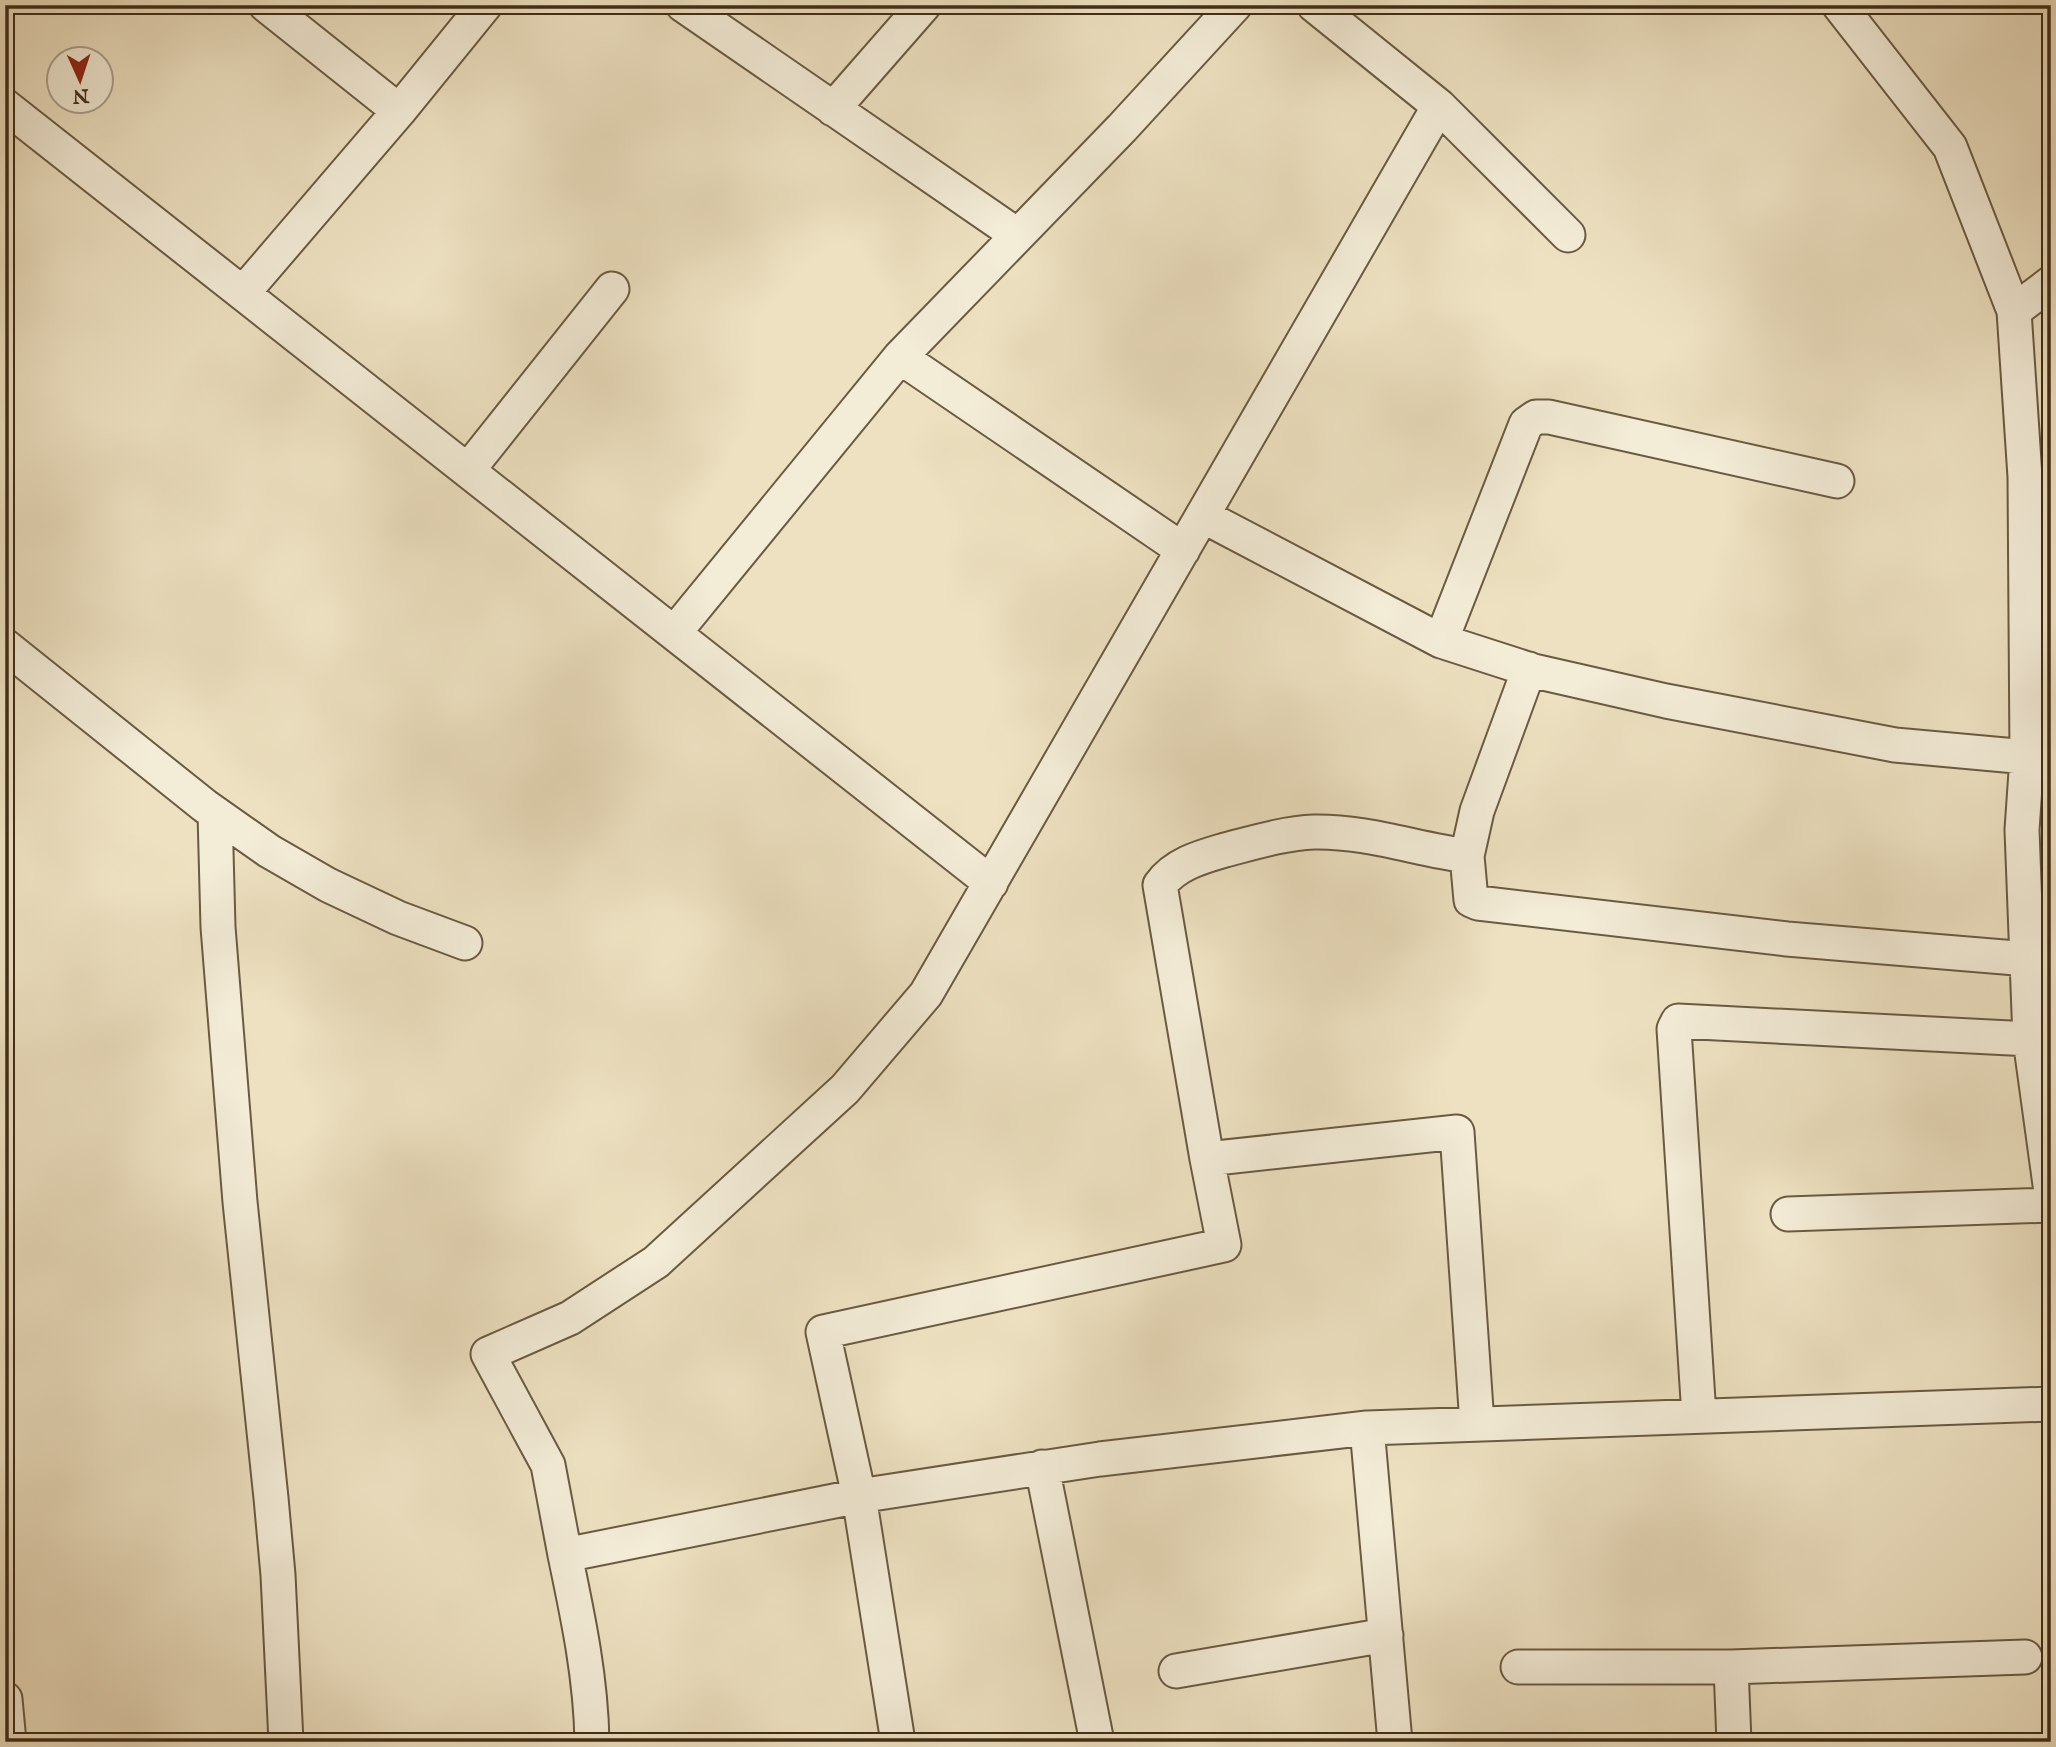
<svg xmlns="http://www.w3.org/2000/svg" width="2056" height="1747" font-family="'IM FELL English',serif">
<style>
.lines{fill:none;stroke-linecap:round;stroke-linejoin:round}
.minor-casing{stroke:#6b5a42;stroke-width:37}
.minor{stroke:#f3ecd7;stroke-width:33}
</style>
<rect width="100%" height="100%" fill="#ede1c1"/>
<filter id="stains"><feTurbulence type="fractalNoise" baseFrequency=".00286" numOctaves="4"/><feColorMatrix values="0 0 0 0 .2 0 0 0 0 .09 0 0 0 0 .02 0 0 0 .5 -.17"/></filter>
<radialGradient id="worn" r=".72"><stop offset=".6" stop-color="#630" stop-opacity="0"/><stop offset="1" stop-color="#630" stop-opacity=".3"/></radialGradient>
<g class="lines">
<g class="minor-casing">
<path id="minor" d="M266,5L399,111
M683,5L1017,235
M1314,5L1439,106L1568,235
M1839,5L1950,147L2014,311L2025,477L2027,757L2022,830L2030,1039L2051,1192
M5,106L991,883
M833,109L924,5
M243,293L399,111L485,5
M2014,311L2051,283
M900,357L1183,550
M468,470L612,289
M1203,516L1441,641L1534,671L1666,701L1895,745L2027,757
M675,632L900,357L1122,128L1235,5
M1441,641L1526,424L1536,417H1549L1837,481
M5,646L205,806L269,851L328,885L398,918L465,943
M215,813L218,927L240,1202L271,1498L278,1575L286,1742
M1467,856L1471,900L1478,903L1787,939L2028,959
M1207,1159L1160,885C1175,864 1201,857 1225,850C1252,843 1285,833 1314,832C1366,831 1416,849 1467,856L1477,811L1529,669
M1788,1214L2051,1205
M1699,1416L1674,1029L1678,1021L2030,1039
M1367,1428L1395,1742
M1042,1467L1097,1742
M565,1555L548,1465L488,1354L570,1318L656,1262L845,1089L926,994L1439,106
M1518,1667H1731L2025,1657
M1731,1667L1734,1742
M1176,1671L1386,1635
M5,1699L9,1742
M592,1742C591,1678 578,1617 565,1555L859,1496L1100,1459L1367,1428L2051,1404
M898,1742L859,1496L823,1332L1224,1245L1207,1159L1457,1132L1477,1424"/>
</g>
<use href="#minor" class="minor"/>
</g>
<rect width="2056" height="1747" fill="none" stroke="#ede1c1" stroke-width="28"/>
<rect x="7" y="7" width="2042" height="1733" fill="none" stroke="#402d18" stroke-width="3.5"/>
<rect x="14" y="14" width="2028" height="1719" fill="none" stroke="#402d18" stroke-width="2"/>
<g transform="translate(80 80) rotate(177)"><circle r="33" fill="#f3ecd7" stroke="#aba08b" stroke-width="2"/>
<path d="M0-5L12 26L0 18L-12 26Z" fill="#8f2418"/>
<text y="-10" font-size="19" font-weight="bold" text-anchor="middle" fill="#402d18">N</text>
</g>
<rect width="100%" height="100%" filter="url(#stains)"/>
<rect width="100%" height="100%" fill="url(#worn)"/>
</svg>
